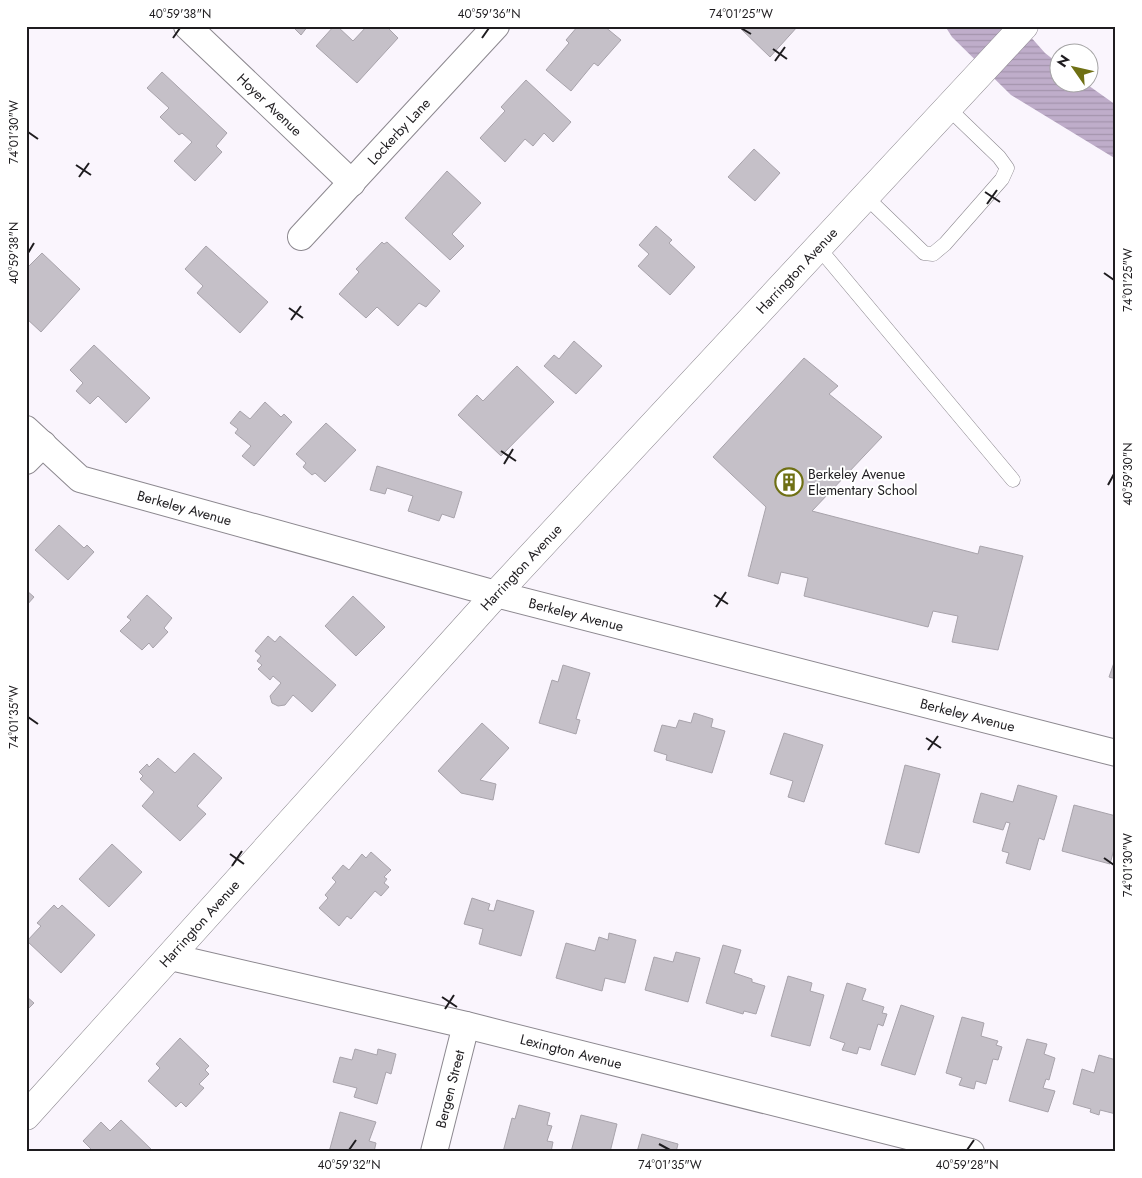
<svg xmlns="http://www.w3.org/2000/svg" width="1142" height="1178" font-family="Jost,sans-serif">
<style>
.water{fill:url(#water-rules)}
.building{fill:#c5c0c8;stroke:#a8a3ab}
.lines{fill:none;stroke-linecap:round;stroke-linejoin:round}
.service-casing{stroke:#8c888f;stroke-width:15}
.minor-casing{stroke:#8c888f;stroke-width:28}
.tertiary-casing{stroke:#8c888f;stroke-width:29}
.service{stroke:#fff;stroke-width:14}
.minor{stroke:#fff;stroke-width:26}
.tertiary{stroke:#fff;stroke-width:28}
.ticks{fill:none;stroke:#1e1c1f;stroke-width:2}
.labels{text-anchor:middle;stroke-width:4;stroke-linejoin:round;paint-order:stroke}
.street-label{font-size:14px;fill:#1e1c1f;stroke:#fff}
.poi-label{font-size:14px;fill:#1e1c1f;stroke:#fff;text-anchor:start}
.neatline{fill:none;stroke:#1e1c1f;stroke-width:2}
.ticks-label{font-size:12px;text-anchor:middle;fill:#1e1c1f}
</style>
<defs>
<pattern id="water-rules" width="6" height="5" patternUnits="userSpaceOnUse" patternTransform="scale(1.25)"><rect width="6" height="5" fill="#bfadca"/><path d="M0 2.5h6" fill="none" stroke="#a494ad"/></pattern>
</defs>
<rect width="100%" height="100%" fill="#faf5fd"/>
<path class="water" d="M945,26H1021L1045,53L1059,64L1060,82L1085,83L1116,105V159L1011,95L952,37Z"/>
<path class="building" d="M292,26H308L301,35Z
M334,26H337L353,41L367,26H386L398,38L357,83L316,46Z
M578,26H604L621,40L598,66L594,63L571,91L546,70L569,43L566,40Z
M738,26H798L770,57Z
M162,72L227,133L216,146L222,152L195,181L174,161L192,142L182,133L179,135L160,117L169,108L147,88Z
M526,80L571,122L553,142L544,133L533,146L525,139L505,162L480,138L505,111L501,107Z
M754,149L780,173L755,201L728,177Z
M447,171L481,203L452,234L464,246L450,260L405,218Z
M656,226L672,240L669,243L695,267L670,295L638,266L649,254L639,245Z
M382,242L384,244L387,242L440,291L426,307L419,303L398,326L377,307L366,318L339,294L359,272L356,269Z
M206,246L268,302L240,333L197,293L203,286L185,269Z
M42,253L80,289L41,332L26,318V269Z
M574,341L602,366L576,394L544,366L554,355L559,359Z
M94,345L150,398L126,423L98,396L90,404L76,391L83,383L70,370Z
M804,358L838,386L829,394L882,437L812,511L978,554L980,546L1023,556L998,650L952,642L958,616L933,611L928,627L804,596L808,578L781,572L778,584L748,576L766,507L713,457Z
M517,366L554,402L501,456L458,415L477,395L483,401Z
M265,402L281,417L284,414L292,422L254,466L242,456L251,446L235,433L238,429L230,423L240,411L250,419Z
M326,423L356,450L325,482L315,473L312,475L303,467L306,463L296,454Z
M377,466L462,492L454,518L442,514L439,521L408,511L413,496L387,488L385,494L370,490Z
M59,525L84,548L87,545L94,552L68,580L35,550Z
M26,590L34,597L26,606Z
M147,595L172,618L164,628L168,632L153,648L149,643L142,650L120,631L131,620L127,617Z
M353,596L385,627L356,656L325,626Z
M268,636L275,642L280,636L336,685L312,712L293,695L285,705L278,706L272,703L270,696L281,683L273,676L270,680L258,669L262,665L257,661L261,656L255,651Z
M1116,657V679L1109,677Z
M563,665L590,673L576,719L580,720L576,734L539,723L552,680L558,682Z
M694,713L713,719L711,727L725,731L712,773L666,760L667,755L654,751L662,725L676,728L679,720L691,723Z
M482,723L509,748L480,780L496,784L493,800L461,793L438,771Z
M784,733L823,745L804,802L788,797L793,781L770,774Z
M194,753L222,778L197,806L206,814L180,841L142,806L154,792L140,779L143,776L139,772L147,764L149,767L158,758L175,773Z
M905,765L940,774L919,853L885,844Z
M1018,785L1057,796L1044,840L1039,838L1030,870L1006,863L1009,853L1002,851L1010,823L1006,822L1003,830L973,822L981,793L1013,802Z
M1074,805L1116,816V842L1110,864L1062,851Z
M112,844L142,872L109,907L79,879Z
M371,852L391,870L384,877L387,879L384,883L389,887L381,896L375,891L351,919L347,916L339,926L319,908L328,898L325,895L336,882L332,878L343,865L349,870L362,854L366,858Z
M472,898L490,904L488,910L494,911L497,900L534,911L521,956L479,944L483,929L464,924Z
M54,905L58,909L62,905L95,935L61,973L27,941L41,926L37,923Z
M609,933L636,940L625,983L605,978L602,991L556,978L566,943L595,951L599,937L608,940Z
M723,945L741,950L734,973L752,979V982L765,986L756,1014L744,1011L743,1014L706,1003Z
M676,952L700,958L688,1002L645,990L654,957L673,962Z
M788,976L812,983L810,991L824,995L810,1046L771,1036Z
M847,983L866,989L862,1000L884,1007L882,1013L887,1014L883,1026L878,1024L870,1050L859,1047L857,1054L842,1050L845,1043L830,1038Z
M26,996L34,1003L26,1011Z
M901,1005L934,1016L915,1075L881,1065Z
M962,1017L984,1023L981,1036L998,1041L996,1045L1002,1047L998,1060L993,1059L986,1084L976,1081L974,1089L959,1085L962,1078L946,1073Z
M180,1038L209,1066L205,1070L209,1074L199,1084L204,1088L186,1107L181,1102L176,1107L148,1081L160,1068L156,1064Z
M1027,1039L1047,1044L1044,1054L1055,1058L1049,1080L1046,1079L1043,1088L1055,1091L1048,1112L1009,1101Z
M355,1049L377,1055L378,1049L396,1054L391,1074L386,1072L377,1104L354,1097L357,1088L333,1082L340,1057L352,1060Z
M1099,1055L1116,1060V1114L1100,1110L1099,1115L1090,1112L1091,1109L1073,1104L1082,1069L1094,1073Z
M519,1105L550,1113L547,1125L552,1126L547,1141L553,1142L551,1152H503L512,1118L515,1119Z
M340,1112L376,1122L369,1141L376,1143L374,1152H329Z
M581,1115L617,1124L610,1152H571Z
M121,1120L154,1152H94L83,1141L101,1122L110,1131Z
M642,1134L678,1144L676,1152H637Z"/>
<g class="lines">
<g class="service-casing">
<path id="service" d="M865,196L924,253L933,254L945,244L1002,179L1007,168L999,157L947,107
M818,247L1013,480"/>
</g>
<g class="minor-casing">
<g id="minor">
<path id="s1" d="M187,26L352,183"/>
<path id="s2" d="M301,237L496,26"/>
<path id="s3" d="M26,429L80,479L496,594L1116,753"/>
<path d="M26,461L43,444"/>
<path id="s4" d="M171,957L466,1025L971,1152"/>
<path id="s5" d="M434,1152L466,1025"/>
</g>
</g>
<g class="tertiary-casing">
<g id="tertiary">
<path id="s6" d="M26,1116L496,594L1024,26"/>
</g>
</g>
<use href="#service" class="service"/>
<use href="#minor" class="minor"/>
<use href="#tertiary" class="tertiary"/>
</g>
<path class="ticks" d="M741,28L751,34M173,38L180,28M482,38L489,28M773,49L787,59M775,61L785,47M28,132L38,139M76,165L91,175M79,177L89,163M985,192L1000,202M987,204L997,190M28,253L34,243M1104,273L1114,280M289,308L303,318M291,320L301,306M501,451L516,461M504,464L513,449M1108,485L1114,474M714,595L728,604M716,607L726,592M28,717L38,724M926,738L941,748M928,750L938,736M230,854L244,864M1104,858L1114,865M232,866L242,851M442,997L457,1007M445,1009L454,995M659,1144L670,1150M349,1150L356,1140M967,1150L974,1140"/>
<defs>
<g id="building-ring" transform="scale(1.4375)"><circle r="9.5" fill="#fff" stroke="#6f7014" stroke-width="1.5"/><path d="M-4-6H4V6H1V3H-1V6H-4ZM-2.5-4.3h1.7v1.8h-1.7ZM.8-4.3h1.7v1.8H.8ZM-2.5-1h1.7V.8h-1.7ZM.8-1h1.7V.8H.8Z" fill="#6f7014"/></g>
</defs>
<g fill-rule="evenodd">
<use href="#building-ring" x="789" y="482"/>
</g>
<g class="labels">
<g class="street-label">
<text dy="5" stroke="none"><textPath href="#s1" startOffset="114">Hoyer Avenue</textPath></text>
<text dy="5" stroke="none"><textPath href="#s2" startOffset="144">Lockerby Lane</textPath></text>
<text dy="5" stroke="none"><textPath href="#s6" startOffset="1144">Harrington Avenue</textPath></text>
<text dy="5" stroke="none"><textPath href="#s3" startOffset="182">Berkeley Avenue</textPath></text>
<text dy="5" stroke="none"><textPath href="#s6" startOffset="739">Harrington Avenue</textPath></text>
<text dy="5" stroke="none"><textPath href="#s3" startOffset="588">Berkeley Avenue</textPath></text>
<text dy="5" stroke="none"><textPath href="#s3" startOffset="992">Berkeley Avenue</textPath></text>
<text dy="5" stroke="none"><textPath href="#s6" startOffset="259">Harrington Avenue</textPath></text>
<text dy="5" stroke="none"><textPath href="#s4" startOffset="411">Lexington Avenue</textPath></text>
<text dy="5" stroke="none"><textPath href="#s5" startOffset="65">Bergen Street</textPath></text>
</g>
<g class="poi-label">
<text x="808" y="479">Berkeley Avenue<tspan x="808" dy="16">Elementary School</tspan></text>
</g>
</g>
<rect width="1142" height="1178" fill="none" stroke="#ffffff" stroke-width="55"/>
<g transform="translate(1074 68) rotate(304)"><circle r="24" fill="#ffffff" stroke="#a5a4a5"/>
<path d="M0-4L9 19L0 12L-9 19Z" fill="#6f7014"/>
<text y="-8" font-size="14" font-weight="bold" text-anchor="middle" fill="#1e1c1f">N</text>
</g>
<rect x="28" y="28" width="1086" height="1122" class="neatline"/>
<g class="ticks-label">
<text x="180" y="18">40°59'38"N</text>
<text x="489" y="18">40°59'36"N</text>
<text x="741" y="18">74°01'25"W</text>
<text transform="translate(14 132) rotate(-90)" y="4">74°01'30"W</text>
<text transform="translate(14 253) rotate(-90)" y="4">40°59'38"N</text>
<text transform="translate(1128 280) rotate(-90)" y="4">74°01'25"W</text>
<text transform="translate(1128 474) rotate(-90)" y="4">40°59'30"N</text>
<text transform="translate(14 717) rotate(-90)" y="4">74°01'35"W</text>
<text transform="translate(1128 865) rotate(-90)" y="4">74°01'30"W</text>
<text x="349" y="1169">40°59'32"N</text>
<text x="670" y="1169">74°01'35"W</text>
<text x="967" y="1169">40°59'28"N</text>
</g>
</svg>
